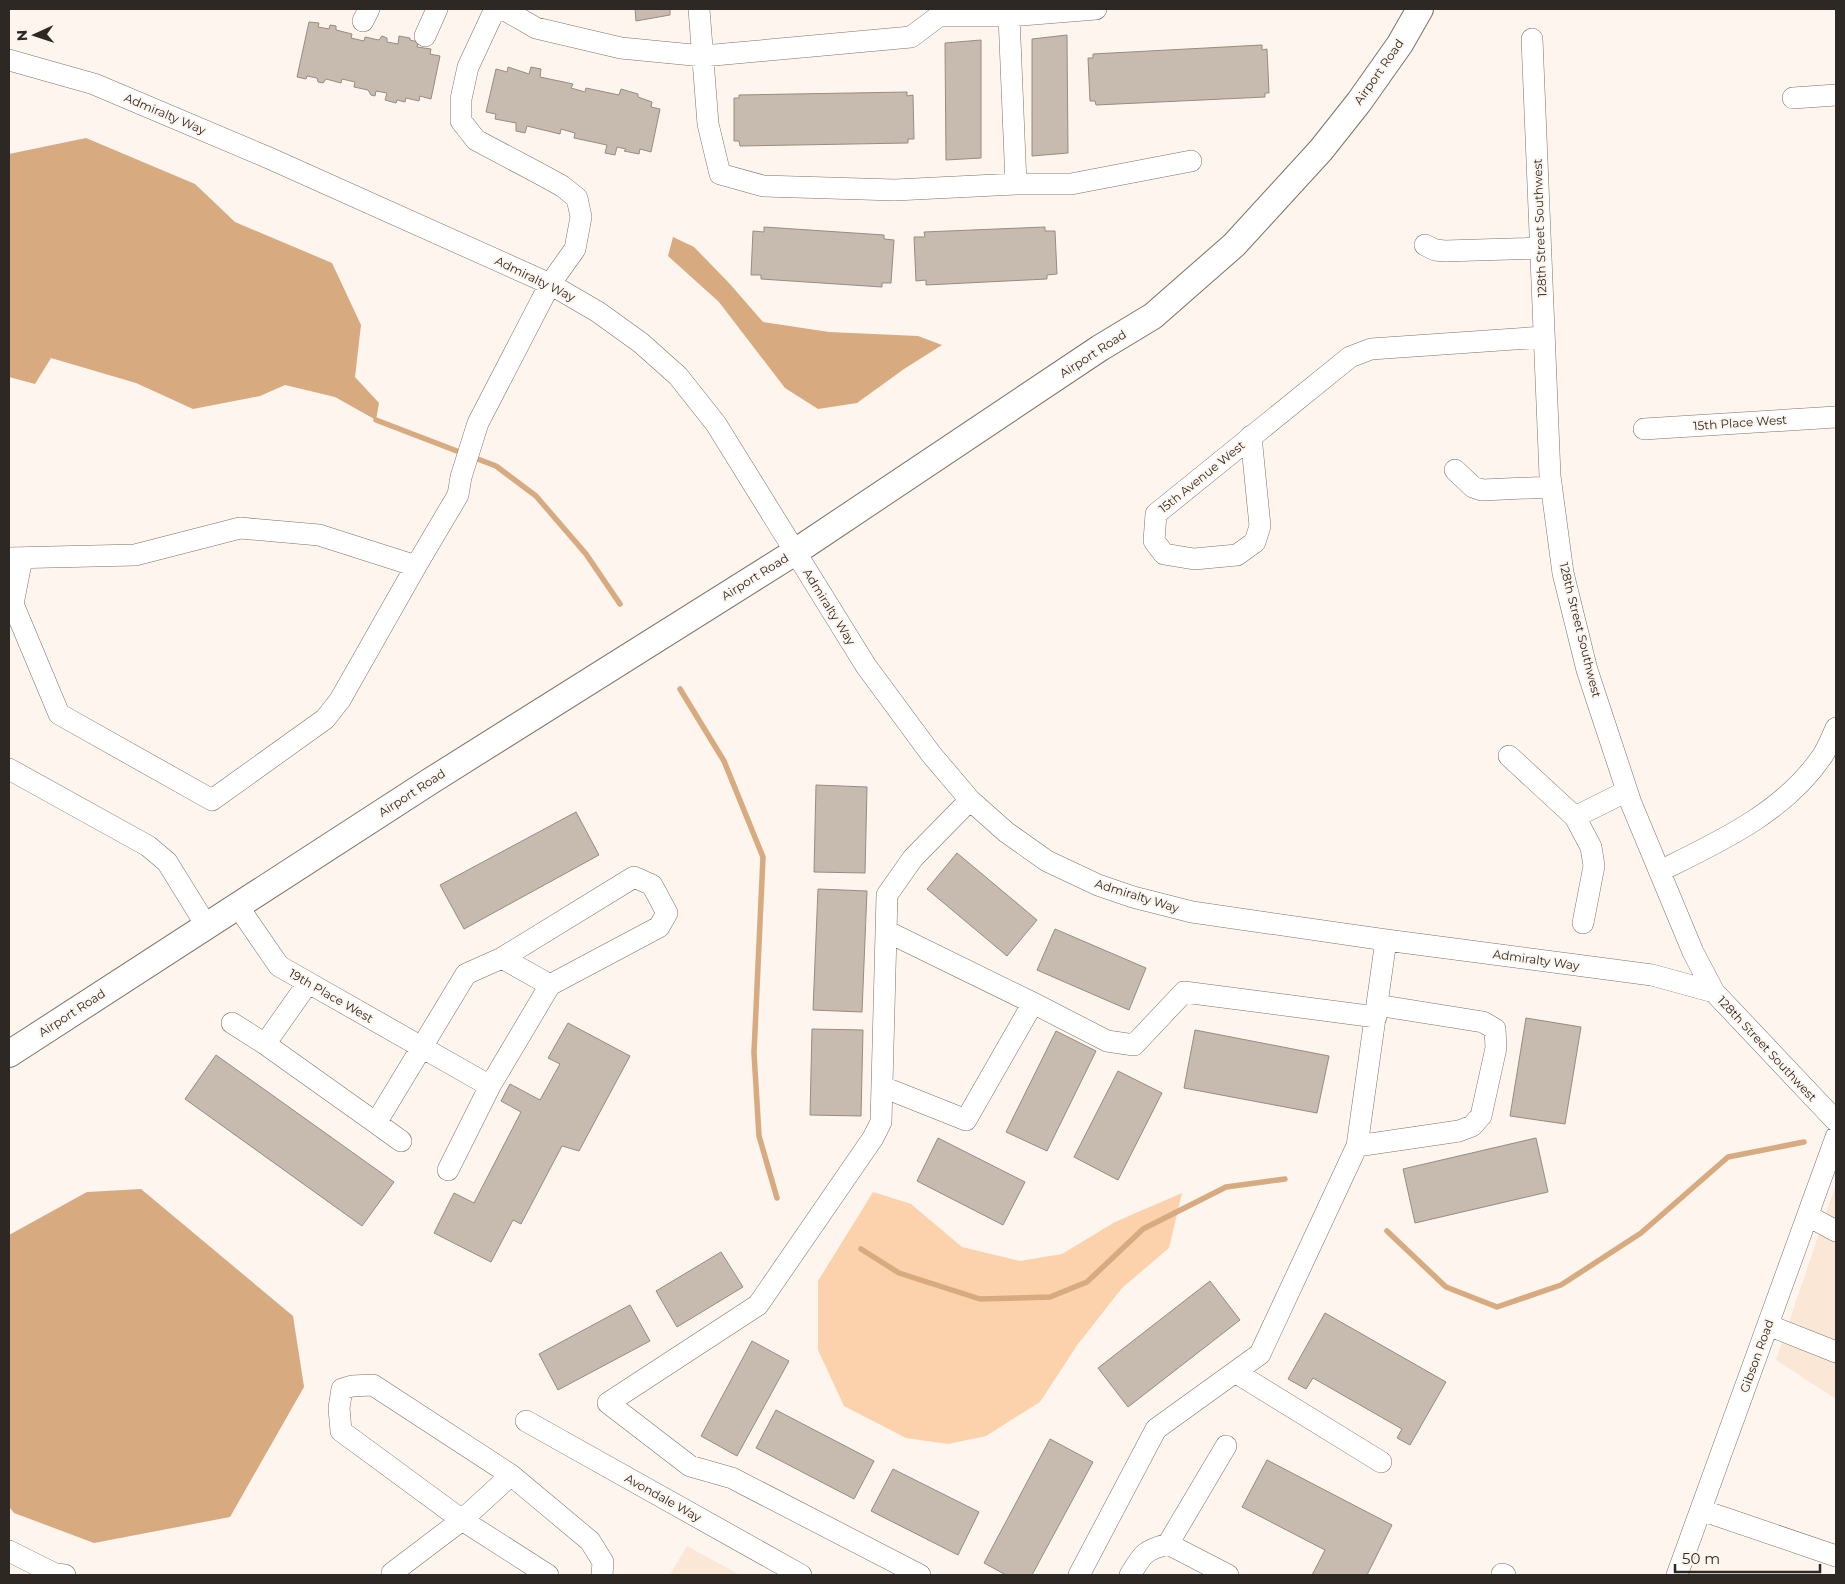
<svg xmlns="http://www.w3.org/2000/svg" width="1845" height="1584" font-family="Montserrat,sans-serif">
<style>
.built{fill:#fae7d5}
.green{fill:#fbd2ab}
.water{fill:#d7aa80}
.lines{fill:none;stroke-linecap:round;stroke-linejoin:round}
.stream{stroke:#d7aa80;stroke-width:5.5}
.building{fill:#c7baaf;stroke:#988c81}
.minor-casing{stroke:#7d7267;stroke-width:22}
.major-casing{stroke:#7d7267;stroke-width:28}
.minor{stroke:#fff;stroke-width:21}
.major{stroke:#fff;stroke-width:26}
.labels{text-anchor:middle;stroke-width:4;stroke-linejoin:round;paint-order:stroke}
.street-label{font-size:12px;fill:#2d2823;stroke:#fdf5ee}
</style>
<rect width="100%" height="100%" fill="#fdf5ee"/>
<path class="built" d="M1836,1184V1399L1776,1360Z
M687,1546L740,1575H670Z"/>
<path class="green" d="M873,1192L911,1204L962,1247L1020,1261L1062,1254L1115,1222L1182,1193L1169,1248L1122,1288L1078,1344L1040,1402L986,1436L948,1444L906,1438L844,1406L818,1350V1281Z"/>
<path class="water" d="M86,138L195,184L235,222L332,263L361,325L355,377L379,403L376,420L335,397L285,385L260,396L193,409L136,383L51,358L35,384L9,377V154Z
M673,237L694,247L729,283L763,322L829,332L918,336L942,345L904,369L857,403L818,409L785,388L719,302L668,256Z
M141,1189L293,1316L304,1387L230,1517L94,1543L14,1513L9,1507V1235L87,1192Z"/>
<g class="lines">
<path class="stream" d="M376,420L496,466L536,496L586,554L620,604
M680,689L724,761L763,857L754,1053L759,1136L777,1198
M1387,1231L1446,1287L1497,1307L1561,1285L1641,1233L1728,1157L1804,1142
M861,1249L899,1273L980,1299L1050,1297L1087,1282L1143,1229L1226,1187L1285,1179"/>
</g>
<path class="building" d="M635,9H670V15L636,21Z
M309,22L319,23L318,27L329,29L330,25L336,26V30L352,34L351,38L364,41L365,37L379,40L382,36L387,38V42L398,44L399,36L410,38V40L418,42L417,47L431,49L430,54L440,56L431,99L420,96L419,101L406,98L405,102L397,100L396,103L385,100L387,93L376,91L375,96L371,95L368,90L354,87L355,82L342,79L341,83L326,79L323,83L318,82L317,78L307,76L306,79L297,77Z
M1067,35L1068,153L1032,156V39Z
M981,40V158L946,160L945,43Z
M1262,45V50L1267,49L1269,93H1265V97L1096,105L1095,101H1090L1088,58H1093V54Z
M508,67L529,74L531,67L541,69L540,77L573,84L571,88L585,92L586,88L619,95L621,89L638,94V97L652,102L651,107L660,109L651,152L640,149L639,154L624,151L626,149L617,147L615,155L605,153L607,145L574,138L575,133L561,129L560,134L527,126L525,133L516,131V123L495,119L496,114L486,112L496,69L507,72Z
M907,92V96L913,95L914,139H908V143L740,146L739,141H734V98H739V95Z
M764,227L884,235V239L894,240L891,283H882V287L761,279V275H751L753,231L764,232Z
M1045,227V231H1055L1057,274L1047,275V279L926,285V280L916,281L914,237H925L924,232Z
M816,785L867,787L865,873L814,872Z
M576,812L599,855L464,929L440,885Z
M957,853L1037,920L1007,956L927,889Z
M818,889L867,891L862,1012L813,1010Z
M1055,929L1146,968L1129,1010L1037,970Z
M1526,1018L1581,1027L1565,1124L1510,1116Z
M568,1023L630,1056L579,1151L562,1146L521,1224L513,1220L491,1262L434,1233L454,1193L474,1203L521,1112L501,1101L510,1084L540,1100L560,1064L548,1058Z
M812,1029L863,1030L861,1116L810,1115Z
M1195,1030L1329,1056L1317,1113L1184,1088Z
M1056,1031L1096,1051L1047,1151L1006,1132Z
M216,1055L394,1182L362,1226L185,1099Z
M1118,1071L1162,1093L1118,1180L1074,1157Z
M938,1138L1025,1182L1003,1225L917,1181Z
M1536,1138L1548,1192L1415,1223L1403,1169Z
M721,1252L743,1287L677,1327L656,1291Z
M1210,1281L1240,1320L1128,1407L1098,1368Z
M630,1305L650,1341L558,1390L539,1354Z
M1325,1313L1446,1382L1410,1445L1397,1438L1402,1429L1313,1378L1306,1389L1288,1379Z
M752,1341L789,1361L737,1456L701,1436Z
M776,1410L874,1461L854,1499L756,1448Z
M1050,1439L1093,1462L1032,1575H1006L984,1563Z
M1267,1460L1392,1525L1367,1575H1312L1325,1550L1242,1507Z
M893,1469L979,1512L958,1555L871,1511Z"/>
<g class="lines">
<g class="minor-casing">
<path id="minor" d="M503,9L536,28L621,48L703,56L911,37L939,16H1009L1096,9
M699,9L708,124L720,174L763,186L895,190L1016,184H1071L1191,161
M1009,16L1016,184
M363,21L369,9
M425,36L437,9
M1532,39L1550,476L1563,573L1587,670L1631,803L1693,952L1714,992L1836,1121
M9,60L94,84L269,158L550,284L598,312L641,343L678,376L716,424L866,666L931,754L970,800L1006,832L1047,861L1098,885L1133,897L1192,912L1386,940L1652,975L1714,992
M1793,98L1836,95
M1425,245L1435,250L1445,251L1540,248
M1644,429L1836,417
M1251,436L1260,526L1255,542L1237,555L1194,559L1164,554L1154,541L1156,514L1350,357L1371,349L1544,337
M1455,470L1473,487L1482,490L1551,487
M9,558L135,555L240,528L319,535L416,566L458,495L461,477L478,423L550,284L575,249L581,217L577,198L562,186L542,175L476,140L461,121V99L468,67L495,9
M22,558L13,604L59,714L212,800L325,719L340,700L416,566
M1509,756L1575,817L1627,791
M9,769L148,846L167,862L206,925
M1575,817L1591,847L1594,866L1583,923
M1660,871C1719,842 1785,812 1823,755C1828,747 1832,737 1836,728
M237,905L279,966L490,1086L448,1170
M886,931L1033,1003L1107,1041L1134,1045L1184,992L1376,1017
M502,958L550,985
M308,983L265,1044L376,1123L466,974L502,958L634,877L652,885L667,913L659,927L550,985L490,1086
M232,1023L265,1044
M883,1087L966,1120L1033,1003
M376,1123L401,1141
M1357,1146L1459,1131L1472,1126L1481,1116L1496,1048L1495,1029L1483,1022L1377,1005
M1808,1216L1836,1231
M1768,1325L1836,1352
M1235,1372L1381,1462
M526,1421L801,1575
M511,1475L462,1520L548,1575
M1701,1510L1836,1556
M1168,1544L1226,1446
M9,1551L53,1573L65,1575
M1502,1574L1505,1575
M396,1575L392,1573L462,1520L341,1431L339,1408L342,1389L352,1386L373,1385L511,1475L590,1541L603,1562L602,1575
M920,1575L732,1478L690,1466L608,1403L758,1305L873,1138L881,1122L887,895L913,858L970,800
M1079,1575L1156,1429L1260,1354L1357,1146L1386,940
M1130,1575C1143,1554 1143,1551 1168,1544L1228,1575
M1677,1575L1836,1137"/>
</g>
<g class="major-casing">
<path id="major" d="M9,1054L429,782L795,552L1100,348L1153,316L1234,245L1321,150L1359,102L1400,44L1420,9"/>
</g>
<use href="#minor" class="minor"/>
<use href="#major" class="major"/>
</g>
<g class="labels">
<g class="street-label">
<text transform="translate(1379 72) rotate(-55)" y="4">Airport Road</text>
<text transform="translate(165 114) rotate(23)" y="4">Admiralty Way</text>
<text transform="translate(1540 228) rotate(-92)" y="4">128th Street Southwest</text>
<text transform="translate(535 279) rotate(26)" y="4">Admiralty Way</text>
<text transform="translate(1093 354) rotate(-33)" y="4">Airport Road</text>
<text transform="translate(1740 423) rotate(-4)" y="4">15th Place West</text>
<text transform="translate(1202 477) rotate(-39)" y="4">15th Avenue West</text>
<text transform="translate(755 577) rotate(-32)" y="4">Airport Road</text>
<text transform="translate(829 607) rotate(58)" y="4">Admiralty Way</text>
<text transform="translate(1580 630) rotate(76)" y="4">128th Street Southwest</text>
<text transform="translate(412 793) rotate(-33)" y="4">Airport Road</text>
<text transform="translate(1137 896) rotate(17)" y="4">Admiralty Way</text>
<text transform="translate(1536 960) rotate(8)" y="4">Admiralty Way</text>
<text transform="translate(331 996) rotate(30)" y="4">19th Place West</text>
<text transform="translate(72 1013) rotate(-33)" y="4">Airport Road</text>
<text transform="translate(1767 1049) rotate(47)" y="4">128th Street Southwest</text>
<text transform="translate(1757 1356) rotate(-70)" y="4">Gibson Road</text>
<text transform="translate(663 1498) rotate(29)" y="4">Avondale Way</text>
</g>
</g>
<rect width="1845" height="1584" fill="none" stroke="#2d2823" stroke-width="20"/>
<g transform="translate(35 35) rotate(267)" stroke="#fdf5ee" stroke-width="4" paint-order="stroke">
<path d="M0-4L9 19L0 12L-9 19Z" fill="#2d2823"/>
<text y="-8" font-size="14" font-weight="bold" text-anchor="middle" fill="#2d2823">N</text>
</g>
<path d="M1675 1564v8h145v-8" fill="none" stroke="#2d2823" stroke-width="2.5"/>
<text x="1682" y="1564" font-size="15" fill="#2d2823" stroke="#fdf5ee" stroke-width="4" paint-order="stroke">50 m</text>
</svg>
